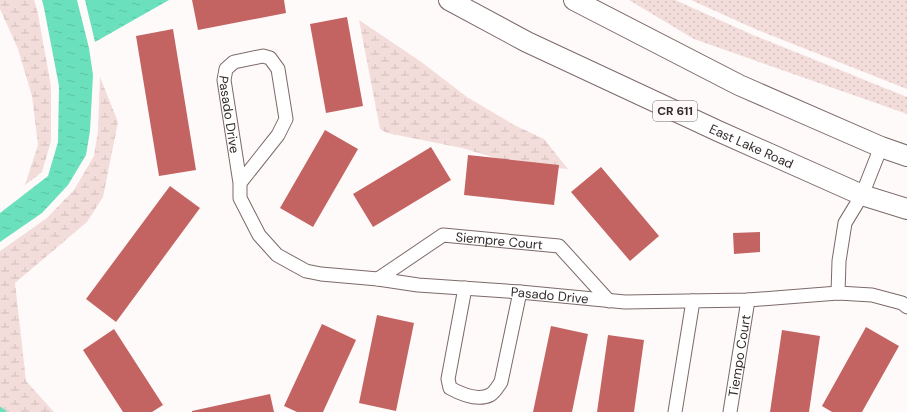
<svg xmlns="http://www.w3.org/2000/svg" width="907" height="412" font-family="'DM Sans',sans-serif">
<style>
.green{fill:url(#green-dots)}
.wetland{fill:url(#wetland-marsh)}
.water{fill:url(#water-ripples)}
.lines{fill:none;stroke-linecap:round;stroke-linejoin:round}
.stream{stroke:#6ae1bc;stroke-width:4.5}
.building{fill:#c36463}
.street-casing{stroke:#7c6a69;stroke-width:15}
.primary-casing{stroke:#7c6a69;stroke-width:22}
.street{stroke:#fff;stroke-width:13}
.primary{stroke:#fff;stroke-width:20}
.labels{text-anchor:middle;stroke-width:3;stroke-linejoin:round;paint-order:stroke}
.shield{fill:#fefaf9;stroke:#706969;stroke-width:1}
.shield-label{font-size:12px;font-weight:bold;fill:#332b2b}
.street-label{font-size:13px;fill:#332b2b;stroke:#fefaf9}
</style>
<defs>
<pattern id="green-dots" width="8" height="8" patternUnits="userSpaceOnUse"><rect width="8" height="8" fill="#f3dddb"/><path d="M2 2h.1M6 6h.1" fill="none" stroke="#d1bebc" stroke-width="1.8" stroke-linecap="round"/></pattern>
<pattern id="wetland-marsh" width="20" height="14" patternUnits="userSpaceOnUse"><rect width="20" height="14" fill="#f3dddb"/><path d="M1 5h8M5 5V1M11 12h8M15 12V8" fill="none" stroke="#d1bebc"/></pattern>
<pattern id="water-ripples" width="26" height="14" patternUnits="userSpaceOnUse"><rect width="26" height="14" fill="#6ae1bc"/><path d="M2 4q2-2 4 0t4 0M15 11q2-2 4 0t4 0" fill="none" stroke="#5cc1a2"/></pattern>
</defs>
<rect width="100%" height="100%" fill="#fefaf9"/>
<path class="green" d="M629,0H675L753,35L907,97V114L694,39Z
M691,0H907V89L755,29Z"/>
<path class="wetland" d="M0,0H34L37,9L51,86V141L42,172L25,185L38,145L32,96L18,49L0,9Z
M359,20L420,61L467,97L514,125L544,139L568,169L519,165L462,148L387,133L380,129Z
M100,77L118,122L103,197L87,222L15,283L26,381L54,412H0V251L47,218L74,190L94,156L98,131Z"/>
<path class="water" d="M42,0H77L89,48L93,75L90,131L86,155L68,185L42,213L0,242V213L48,176L58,142L59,86L44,8Z
M85,0H169L95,42Z"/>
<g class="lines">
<path class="stream" d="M0,409L4,412"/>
</g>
<path class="building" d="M192,0H284L286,13L198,30Z
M347,17L363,106L326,113L310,24Z
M173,29L196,170L159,176L136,36Z
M325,130L358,149L313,227L280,208Z
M431,147L451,180L373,227L353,194Z
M468,155L559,165L554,205L464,195Z
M601,167L659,236L630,261L571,192Z
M170,186L200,208L116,322L86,299Z
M760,232V252L734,254L733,233Z
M377,315L414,323L396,411L359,403Z
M322,324L356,340L323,412H297L284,406Z
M551,326L588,334L572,412H533Z
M866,327L899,346L862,412H832L822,406Z
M114,329L163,405L152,412H123L83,350Z
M782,330L820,336L809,412H770Z
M608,335L644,340L634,412H597Z
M270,394L274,412H192V411Z"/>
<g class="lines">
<g class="street-casing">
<g id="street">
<path id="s1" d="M240,183L278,135L286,119L278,69L270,58L263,56L234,62L226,69L224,80L240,183V198L259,235L277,255L306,271L321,274L378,279L418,285L520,292L625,302L748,300L838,293L872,295L902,303L907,307"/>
<path id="s2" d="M378,279L443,235L559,246L609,301"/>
<path d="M465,288L448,379L450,388C461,394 478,401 490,395C495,392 498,386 501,382L520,292"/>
<path d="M838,293L839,261L845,223L862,195L881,147"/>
<path d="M675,412L693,301"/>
<path id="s3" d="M730,412L748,300"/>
</g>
</g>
<g class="primary-casing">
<g id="primary">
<path id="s4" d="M449,0L527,42L718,131L862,195L907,209"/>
<path d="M574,0L739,85L881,147L907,156"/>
</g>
</g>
<use href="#street" class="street"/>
<use href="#primary" class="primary"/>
</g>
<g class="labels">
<rect class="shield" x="653" y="101" width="44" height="20" rx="3"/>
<g class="shield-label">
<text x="675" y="115">CR 611</text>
</g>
<g class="street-label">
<text dy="5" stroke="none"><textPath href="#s1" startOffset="237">Pasado Drive</textPath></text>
<text dy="5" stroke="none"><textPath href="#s4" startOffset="336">East Lake Road</textPath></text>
<text dy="5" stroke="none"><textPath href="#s2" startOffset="135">Siempre Court</textPath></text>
<text dy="5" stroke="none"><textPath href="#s1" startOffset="668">Pasado Drive</textPath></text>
<text dy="5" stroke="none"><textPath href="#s3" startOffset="57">Tiempo Court</textPath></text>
</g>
</g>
</svg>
